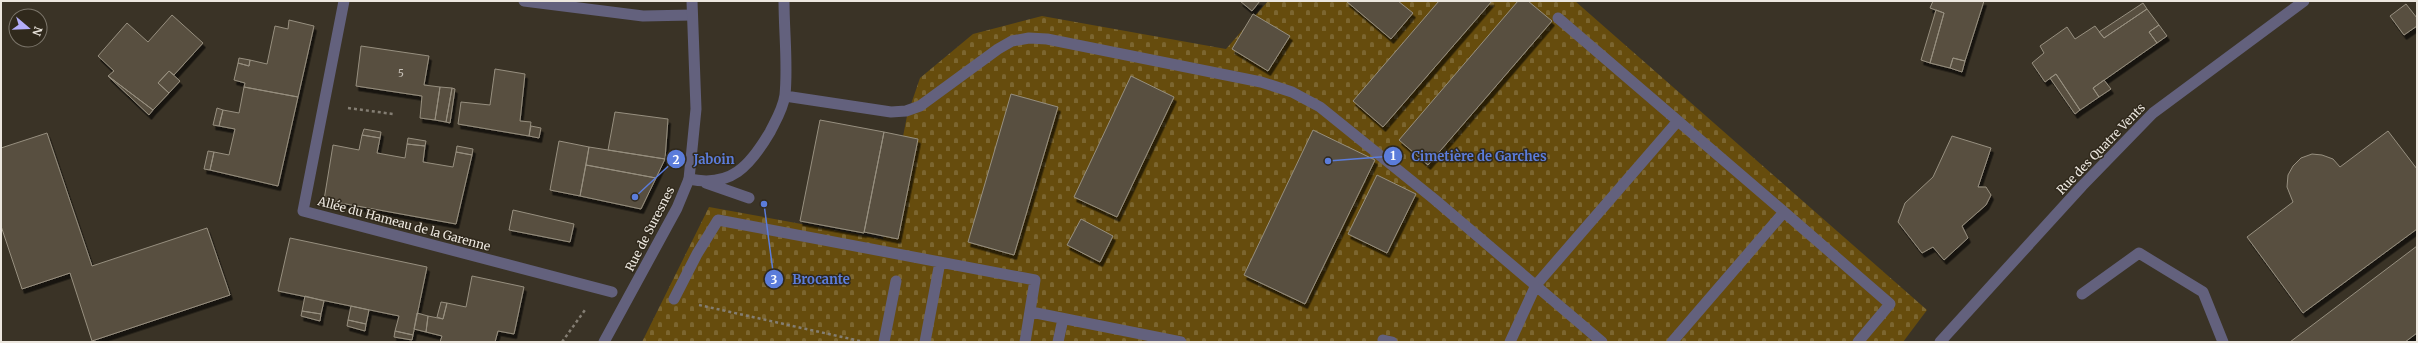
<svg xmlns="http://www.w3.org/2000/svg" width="2418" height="343" font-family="Merriweather,serif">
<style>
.cemetery{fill:url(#cemetery-stones)}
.building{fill:#585041;stroke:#978f7f;filter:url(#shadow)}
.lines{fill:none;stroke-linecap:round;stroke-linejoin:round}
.path{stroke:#847e73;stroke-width:2.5;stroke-dasharray:3 3;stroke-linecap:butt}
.service{stroke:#63617d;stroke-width:11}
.minor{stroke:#63617d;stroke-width:11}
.tertiary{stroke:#63617d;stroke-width:11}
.labels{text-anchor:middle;stroke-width:3;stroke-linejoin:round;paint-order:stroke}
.number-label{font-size:10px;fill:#c7c1b8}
.street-label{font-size:12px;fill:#ece7df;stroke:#30291c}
.leader{fill:none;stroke:#5b7cda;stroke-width:1.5}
.callout-dot{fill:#5b7cda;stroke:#30291c;stroke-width:1.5}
.mark-label{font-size:12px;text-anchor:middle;font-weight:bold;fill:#fff}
.callout-label{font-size:13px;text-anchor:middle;font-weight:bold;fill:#5b7cda;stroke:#30291c;stroke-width:3;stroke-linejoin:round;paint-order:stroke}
</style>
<defs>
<pattern id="cemetery-stones" width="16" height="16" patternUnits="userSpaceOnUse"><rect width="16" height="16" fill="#664c0d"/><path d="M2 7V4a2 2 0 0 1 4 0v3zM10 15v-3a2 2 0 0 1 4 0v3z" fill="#7c6630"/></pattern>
<filter id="shadow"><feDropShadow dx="2.5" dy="4.5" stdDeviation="0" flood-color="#0009"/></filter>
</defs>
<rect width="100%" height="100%" fill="#3a3326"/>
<path class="cemetery" d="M1268,1H1575L1927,310L1903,342H642L709,207L883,239L907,116L920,78L973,34L1042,16L1226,49Z"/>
<path class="building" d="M1240,1H1260L1252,11Z
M1346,1H1398L1413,13L1391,39Z
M1439,1H1492L1383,127L1353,101Z
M1518,1H1528L1552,21L1428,165L1399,140Z
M1933,1H1984L1965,61L1953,58L1950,68L1930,63L1944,13L1930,8Z
M2143,3L2147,9L2104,38L2099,32Z
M2406,4L2417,18V26L2404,35L2390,16Z
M2147,9L2159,25L2149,32L2157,43L2093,88L2099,97L2080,110L2056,74L2045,82L2032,63L2044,53L2040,46L2067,27L2075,39L2095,26L2104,38Z
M1936,10L1944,13L1930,63L1921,60Z
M1253,14L1290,36L1268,71L1232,49Z
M172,15L203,43L174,75L169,71L158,83L169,93L153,110L108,76L114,71L98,56L127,23L148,42Z
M289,20L314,26L298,97L244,87L245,83L234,80L238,63L249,66L250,60L267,64L275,26L288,29Z
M2159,25L2167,36L2157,43L2149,32Z
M361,46L429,56L424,85L440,87L435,120L420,118L422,96L356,86Z
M239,58L250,60L249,66L238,63Z
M1953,58L1965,61L1962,72L1950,68Z
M495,69L525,74L520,121L531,122L529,136L458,124L461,102L490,105Z
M169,71L180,81L169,93L158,83Z
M2056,74L2080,110L2075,114L2050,78Z
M108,76L153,110L149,115Z
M1131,76L1174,97L1117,217L1074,197Z
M2104,80L2111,89L2099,97L2093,88Z
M244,87L298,97L278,186L210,170L214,152L229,155L235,129L219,126L223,110L239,113Z
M440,87L452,88L446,122L435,120Z
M452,88L455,89L450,123L446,122Z
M1011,94L1058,107L1014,255L968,242Z
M217,108L223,110L219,126L213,125Z
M615,112L668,119L665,159L608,150Z
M820,120L884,132L864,233L800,221Z
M531,126L541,128L539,138L529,136Z
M364,129L381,132L380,138L362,135Z
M1313,130L1375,160L1305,304L1244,275Z
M2388,131L2417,169V229L2303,313L2247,237L2293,202L2287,187L2288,175L2293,166L2301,158L2312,154L2322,155L2333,159L2340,167Z
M884,132L918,139L898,239L864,232Z
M47,133L92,266L207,228L230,295L92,341L70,273L22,289L1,226V148Z
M362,135L380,138L377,153L405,158L407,144L425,146L423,162L453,167L456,152L472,155L456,224L324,200L333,145L359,150Z
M1952,136L1991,148L1978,187H1986L1991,195L1986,205L1962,226L1968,238L1944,260L1933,247L1922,253L1898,222L1905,203L1933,177Z
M408,138L426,141L425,146L407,144Z
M559,141L589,147L580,196L550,190Z
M457,146L473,149L472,155L456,152Z
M589,147L665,159L656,178L586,165Z
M208,151L214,152L210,170L204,169Z
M586,165L656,178L641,209L580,196Z
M1377,175L1416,194L1387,253L1348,234Z
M513,210L574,224L570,242L509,230Z
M1081,219L1113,236L1100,262L1067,245Z
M290,238L427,267L413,335L395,331L399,316L278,291Z
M2417,246V333L2405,342H2290Z
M472,276L524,287L514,334L498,331L495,342H440L442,336L426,332L428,316L443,319L447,303L466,307Z
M305,296L324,301L321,314L302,311Z
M441,302L447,303L443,319L437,317Z
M351,306L369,310L366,324L348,320Z
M302,311L321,314L320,321L301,316Z
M417,313L428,316L426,332L414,329Z
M348,320L366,324L365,331L347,326Z
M395,331L413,335L412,340L394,337Z"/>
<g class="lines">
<path class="path" d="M348,108L393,114
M699,305L860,341
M562,342L585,310"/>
<path class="service" d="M1558,18L1784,212L1672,342
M785,96L891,112L906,111L920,106L998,49L1012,41L1029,38L1047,39L1261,82L1292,92L1320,107L1434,199L1602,342
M689,179C731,188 750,166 770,132C776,120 783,109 785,95C788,65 784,32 784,1
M706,183L749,198
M1784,212L1890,304L1858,342
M2082,294L2139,253L2203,292L2223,342
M674,299L697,254L718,220L1035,280L1025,342
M1031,312L1181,342
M1383,340L1392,342
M884,342L896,281
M925,342L940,262
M1058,342L1063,319
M1510,342L1536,285L1677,122"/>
<path class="minor" d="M344,1L303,211L612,292
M524,1L643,16L692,15
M1940,342L2082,186L2153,113L2304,1"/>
<path class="tertiary" d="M604,342L677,208L689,179L696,109L692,1"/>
</g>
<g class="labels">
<g class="number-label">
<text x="401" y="77">5</text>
</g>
<g class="street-label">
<text transform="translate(2101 149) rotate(-46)" y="4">Rue des Quatre Vents</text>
<text transform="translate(404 224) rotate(15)" y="4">Allée du Hameau de la Garenne</text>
<text transform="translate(650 229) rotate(-63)" y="4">Rue de Suresnes</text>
</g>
</g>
<path class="leader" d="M1328 161L1393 156M635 197L676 159M764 204L774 279"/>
<g class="callout-dot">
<circle cx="1328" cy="161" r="4"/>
<circle cx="635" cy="197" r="4"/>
<circle cx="764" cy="204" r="4"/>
<circle cx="1393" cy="156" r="10"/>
<circle cx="676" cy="159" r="10"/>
<circle cx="774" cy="279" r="10"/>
</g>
<g class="mark-label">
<text x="1393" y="160">1</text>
<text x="676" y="164">2</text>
<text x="774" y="284">3</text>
</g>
<g class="callout-label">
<text x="1479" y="161">Cimetière de Garches</text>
<text x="714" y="164">Jaboin</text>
<text x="821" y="284">Brocante</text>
</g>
<rect width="2418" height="343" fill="none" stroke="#ece7df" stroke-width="4"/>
<g transform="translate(28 28) rotate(109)"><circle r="19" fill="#30291c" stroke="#7b756a"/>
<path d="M0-3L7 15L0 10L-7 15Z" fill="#b3adf9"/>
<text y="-6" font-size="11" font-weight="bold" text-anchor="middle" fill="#ece7df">N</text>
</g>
</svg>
